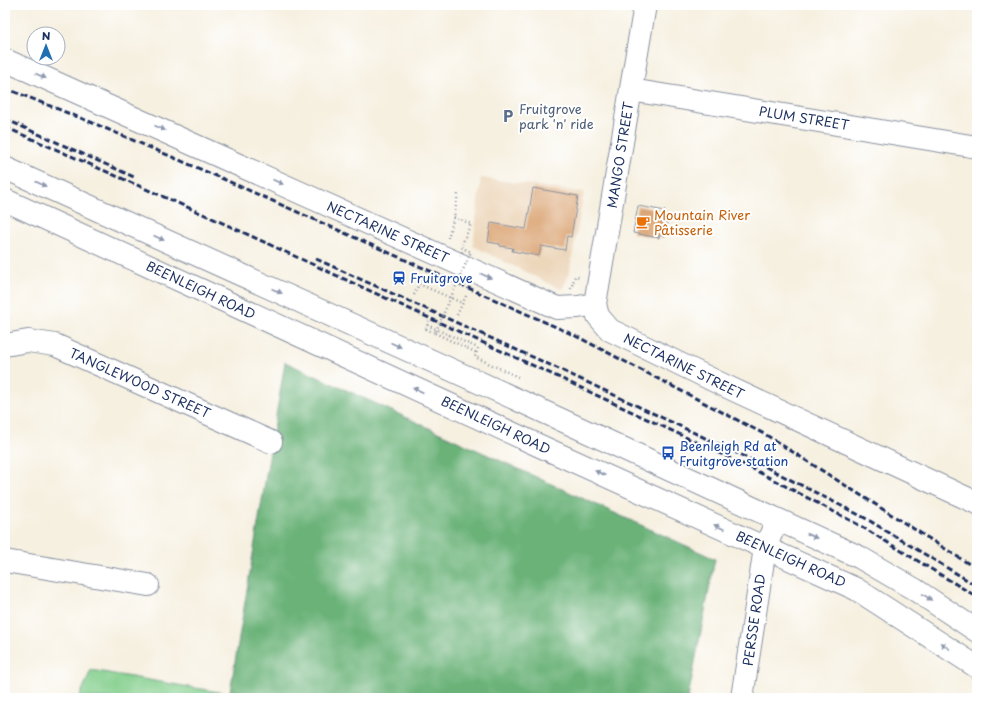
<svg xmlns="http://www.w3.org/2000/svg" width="982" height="703" font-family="'Playpen Sans',sans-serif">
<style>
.built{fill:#edd7bb}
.green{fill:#84cf8d;stroke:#507f76}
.forest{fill:#6bb278;stroke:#43706b}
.building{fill:#dba676}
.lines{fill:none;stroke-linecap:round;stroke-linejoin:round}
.minor-casing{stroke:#88909f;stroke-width:24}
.major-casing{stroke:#88909f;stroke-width:24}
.path{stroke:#88909f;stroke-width:2.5;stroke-dasharray:1 3;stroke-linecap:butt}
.minor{stroke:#fff;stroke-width:22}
.major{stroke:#fff;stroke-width:22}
.rail{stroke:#1b2f5e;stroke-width:3;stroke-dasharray:6 3;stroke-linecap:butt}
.path-bridge{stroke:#88909f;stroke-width:2.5;stroke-dasharray:1 3;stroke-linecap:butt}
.oneway{fill:#8d97ae}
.labels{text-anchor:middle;stroke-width:4;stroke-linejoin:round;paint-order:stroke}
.service-label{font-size:13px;fill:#4e5e75;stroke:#fff;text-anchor:start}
.street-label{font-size:13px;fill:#1b2f5e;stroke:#fff}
.food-label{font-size:13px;fill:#c56008;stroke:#fff;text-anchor:start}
.transit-label{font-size:13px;fill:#164399;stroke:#fff;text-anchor:start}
</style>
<rect width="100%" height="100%" fill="#fff"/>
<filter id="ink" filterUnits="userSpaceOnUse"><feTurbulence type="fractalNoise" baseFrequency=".025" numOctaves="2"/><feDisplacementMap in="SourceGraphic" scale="8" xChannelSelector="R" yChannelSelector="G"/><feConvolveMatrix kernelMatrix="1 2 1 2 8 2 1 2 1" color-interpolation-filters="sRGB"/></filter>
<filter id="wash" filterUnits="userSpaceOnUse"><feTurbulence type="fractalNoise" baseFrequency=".012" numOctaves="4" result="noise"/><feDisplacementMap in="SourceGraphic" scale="16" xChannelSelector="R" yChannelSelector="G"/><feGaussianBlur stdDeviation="0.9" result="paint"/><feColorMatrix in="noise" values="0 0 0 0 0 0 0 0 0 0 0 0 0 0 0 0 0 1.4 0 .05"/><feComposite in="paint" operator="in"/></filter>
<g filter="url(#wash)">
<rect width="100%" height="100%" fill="#f6f0e0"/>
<path class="built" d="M481,178L584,192L569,274L562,290L473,246Z"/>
<path class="green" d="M91,670L230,694L229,698H79Z"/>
<path class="forest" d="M285,362L715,559L688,698H229Z"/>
<g id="blocks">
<path class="building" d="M533,188L578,196L571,237L567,236L565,250L541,246L539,256L512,251L513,248L500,246V244L488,242L491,223L526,229Z
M638,206L665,211L664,215L668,216L665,236L659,235V238L633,233Z"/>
</g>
</g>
<g filter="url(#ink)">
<use href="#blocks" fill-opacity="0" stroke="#88909f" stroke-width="1"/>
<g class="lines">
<g class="minor-casing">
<path id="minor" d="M645,5L595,304L598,316L610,330L719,383L977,503
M5,60L557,308L578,307L595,304
M631,90L977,147
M5,345L28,341L55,345L271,442
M5,561L148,585
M742,698L765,548L777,520"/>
</g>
<g class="major-casing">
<path id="major" d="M5,168L529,405L859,557L914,589L977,631
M5,200L529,441L856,589L977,667"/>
</g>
<path class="path" d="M454,217L471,224L462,244
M448,238L454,217L458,194
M419,284L462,303
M571,289L575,276L581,277
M414,295L423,275
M457,315L467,294
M427,325L478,348L475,357L518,377
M426,329L429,321
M435,333L477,353"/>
<use href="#minor" class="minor"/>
<use href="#major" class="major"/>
<path class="rail" d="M5,88L93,123L221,178L574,335L766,435L977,569
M5,119L134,177
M5,127L205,215L558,377L753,469L859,525L977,597
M316,259L559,369L756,462L865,518L977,586"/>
<path class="path-bridge" d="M460,256L464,249
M426,329L435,333L471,252L461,247"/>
</g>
<defs><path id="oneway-solid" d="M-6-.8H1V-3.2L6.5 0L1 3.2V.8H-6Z"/></defs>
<g class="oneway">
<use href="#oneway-solid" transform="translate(41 76) rotate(24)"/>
<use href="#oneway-solid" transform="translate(160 128) rotate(24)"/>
<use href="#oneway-solid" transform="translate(278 182) rotate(24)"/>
<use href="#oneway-solid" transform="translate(41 184) rotate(24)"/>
<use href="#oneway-solid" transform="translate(159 238) rotate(24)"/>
<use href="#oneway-solid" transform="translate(486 276) rotate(24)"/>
<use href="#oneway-solid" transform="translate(277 291) rotate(24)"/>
<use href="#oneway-solid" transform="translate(396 345) rotate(24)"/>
<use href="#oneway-solid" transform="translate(418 390) rotate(-155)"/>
<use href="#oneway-solid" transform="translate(600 473) rotate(-156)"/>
<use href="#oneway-solid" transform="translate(719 527) rotate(-156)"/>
<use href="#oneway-solid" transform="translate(812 536) rotate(25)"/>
<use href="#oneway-solid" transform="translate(927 597) rotate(34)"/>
<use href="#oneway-solid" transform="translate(945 646) rotate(-146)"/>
</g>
</g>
<defs>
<g id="parking-bare" transform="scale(1.08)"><path d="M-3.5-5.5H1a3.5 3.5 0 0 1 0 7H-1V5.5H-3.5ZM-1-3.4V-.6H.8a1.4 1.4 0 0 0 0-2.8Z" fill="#5c6f8a" stroke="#fff" stroke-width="2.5" paint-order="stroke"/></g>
<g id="cafe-bare" transform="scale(1.08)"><path d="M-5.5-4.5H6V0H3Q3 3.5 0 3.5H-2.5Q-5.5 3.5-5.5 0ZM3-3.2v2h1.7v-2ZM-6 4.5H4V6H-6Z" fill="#e8710a" stroke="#fff" stroke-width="2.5" paint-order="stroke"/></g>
<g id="station-bare" transform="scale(1.08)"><path d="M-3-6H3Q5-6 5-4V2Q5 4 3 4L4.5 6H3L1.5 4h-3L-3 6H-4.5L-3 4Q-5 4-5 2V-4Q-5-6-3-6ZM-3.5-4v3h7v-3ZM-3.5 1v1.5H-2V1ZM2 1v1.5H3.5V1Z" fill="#1a4fb4" stroke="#fff" stroke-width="2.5" paint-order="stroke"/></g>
<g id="bus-bare" transform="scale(1.08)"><path d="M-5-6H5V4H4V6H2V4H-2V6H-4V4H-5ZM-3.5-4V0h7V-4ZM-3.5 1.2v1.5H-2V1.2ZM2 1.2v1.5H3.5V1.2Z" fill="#1a4fb4" stroke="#fff" stroke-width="2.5" paint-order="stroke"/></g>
</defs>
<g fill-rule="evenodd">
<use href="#parking-bare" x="508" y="116"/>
<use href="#cafe-bare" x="643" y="222"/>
<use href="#station-bare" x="399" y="278"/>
<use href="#bus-bare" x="668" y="453"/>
</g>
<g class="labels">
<g class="service-label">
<text x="519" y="114">Fruitgrove<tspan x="519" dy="15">park 'n' ride</tspan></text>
</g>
<g class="street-label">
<text transform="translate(804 118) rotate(9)" y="5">PLUM STREET</text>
<text transform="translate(620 155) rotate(-81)" y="5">MANGO STREET</text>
<text transform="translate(388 232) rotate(24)" y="5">NECTARINE STREET</text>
<text transform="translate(201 290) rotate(25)" y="5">BEENLEIGH ROAD</text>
<text transform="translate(684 366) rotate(26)" y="5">NECTARINE STREET</text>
<text transform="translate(140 383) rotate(24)" y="5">TANGLEWOOD STREET</text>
<text transform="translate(496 425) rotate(25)" y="5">BEENLEIGH ROAD</text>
<text transform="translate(791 559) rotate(24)" y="5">BEENLEIGH ROAD</text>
<text transform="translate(754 620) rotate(-82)" y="5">PERSSE ROAD</text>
</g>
<g class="food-label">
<text x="654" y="220">Mountain River<tspan x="654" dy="15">Pâtisserie</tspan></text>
</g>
<g class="transit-label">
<text x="410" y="283">Fruitgrove</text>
<text x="679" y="451">Beenleigh Rd at<tspan x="679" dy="15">Fruitgrove station</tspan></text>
</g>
</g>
<rect width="982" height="703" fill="none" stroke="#fff" stroke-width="20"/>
<g transform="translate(46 46)"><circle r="19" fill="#ffffff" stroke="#a4acbf"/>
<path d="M0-3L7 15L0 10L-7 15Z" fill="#1f6fb2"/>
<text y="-6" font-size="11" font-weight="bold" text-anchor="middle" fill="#1b2f5e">N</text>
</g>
</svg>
